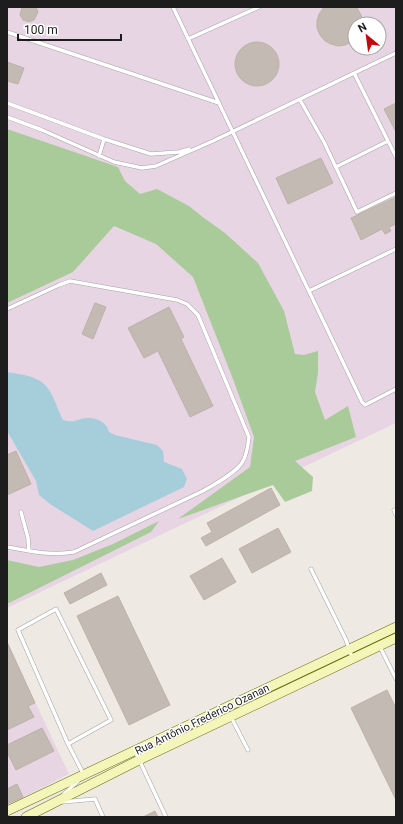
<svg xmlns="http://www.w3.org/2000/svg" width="403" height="824" font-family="Roboto,sans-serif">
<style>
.industrial{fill:#e7d5e4;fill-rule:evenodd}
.forest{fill:#a9cb9a}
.water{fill:#a5ceda}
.building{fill:#c2bab3;stroke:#bfb1a6}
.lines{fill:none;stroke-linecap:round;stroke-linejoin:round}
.lane-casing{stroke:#a4a4a4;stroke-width:4.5}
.secondary-casing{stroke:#656e09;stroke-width:10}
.lane{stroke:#fff;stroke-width:3.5}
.secondary{stroke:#f4f6b9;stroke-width:9}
.labels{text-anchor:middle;stroke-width:3;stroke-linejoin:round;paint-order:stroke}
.street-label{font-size:11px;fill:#1d1d1d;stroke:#fff}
</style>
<rect width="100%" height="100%" fill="#eeeae3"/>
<path class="industrial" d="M7,7H396V423L7,608ZM355,24H379V48H355Z
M7,642L69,774L7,806Z"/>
<path class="forest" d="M7,129L118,167L125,181L140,194L157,189L189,206L204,218L225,233L258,263L284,311L295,354L304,355L318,351V373L315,392L325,420L348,406L356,437L295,461L313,477L312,491L285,502L273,485L178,519L250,467L254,437L233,379L193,277L156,244L114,226L73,272L7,303Z
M159,521L151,532L7,604V560L39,567L73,560L113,544Z"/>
<path class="water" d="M7,372C19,374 38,376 46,386C54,395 57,409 63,420C76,424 79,417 89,418C98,418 107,423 109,432L115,435L157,445L163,451L164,462L182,469L187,479L184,487L93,531L50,504L39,495L36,481L7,431Z"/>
<path class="building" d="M22,7H36L38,12L34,20L29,22L23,20L20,15Z
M324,7H355L357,8L361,15L363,24H355V39L352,42L345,45L338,46L331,44L325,41L320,35L317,28V21L319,14Z
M235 64a22 22 0 1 1 44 0a22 22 0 1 1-44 0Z
M7,62L24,68L18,84L7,81Z
M396,103V132L384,109Z
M321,158L333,183L288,204L276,178Z
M396,197V224L389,227L391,231L385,234L382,229L361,240L351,218Z
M95,303L106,307L93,339L82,334Z
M169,307L184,337L181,339L213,406L190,417L158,351L144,358L128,328Z
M16,451L31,484L7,495V455Z
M271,488L280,505L206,546L201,538L212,532L207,523Z
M278,528L291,552L252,573L239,549Z
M222,558L236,582L204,600L190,576Z
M101,573L107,585L70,604L64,593Z
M118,596L170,705L129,725L77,616Z
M7,642L35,703L28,706L34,717L7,730Z
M387,690L396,708V800L351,708Z
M42,728L54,751L16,770L7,752V745Z
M17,784L23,797L7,804V789Z
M155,811L158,817H143Z"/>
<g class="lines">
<g class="lane-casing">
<path id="lane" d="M173,7L362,402L365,405L396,389
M7,32L219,103
M188,39L259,7
M354,73L396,157
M300,100L324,142L357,212L396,193
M7,103L104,139L151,154L179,152L189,149
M7,117L42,130L114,162L142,168L156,166L213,141L396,53
M99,156L104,139
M336,167L388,141
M309,291L396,249
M7,309L59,285L70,281L177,300L187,304L198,315L249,437C248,446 247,454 243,461C238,472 213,485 203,491L74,552C52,556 28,551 7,547
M394,510L396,515
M21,512L28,538L29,551
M311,569L346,640L352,657
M380,647L396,679
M231,717L248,750
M68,744L111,720L56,609L18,630L68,744L84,775
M135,751L166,817
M64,794L78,781
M62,802L95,799L103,817"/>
</g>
<g class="secondary-casing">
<path id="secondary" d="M7,811L396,627
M26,817L139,760L396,638"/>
</g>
<use href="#lane" class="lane"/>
<use href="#secondary" class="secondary"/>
</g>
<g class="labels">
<g class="street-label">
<text transform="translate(202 719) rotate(-26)" y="4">Rua Antônio Frederico Ozanan</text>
</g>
</g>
<rect width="403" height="824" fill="none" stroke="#1d1d1d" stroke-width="16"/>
<g transform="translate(367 36) rotate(331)"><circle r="19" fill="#ffffff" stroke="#a5a5a5"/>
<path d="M0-3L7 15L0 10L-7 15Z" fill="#c1090b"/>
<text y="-6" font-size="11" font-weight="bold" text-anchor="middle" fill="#1d1d1d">N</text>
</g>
<path d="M18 34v6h103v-6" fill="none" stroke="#1d1d1d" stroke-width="2"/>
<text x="24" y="34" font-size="12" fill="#1d1d1d" stroke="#ffffff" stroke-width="3" paint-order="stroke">100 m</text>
</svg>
